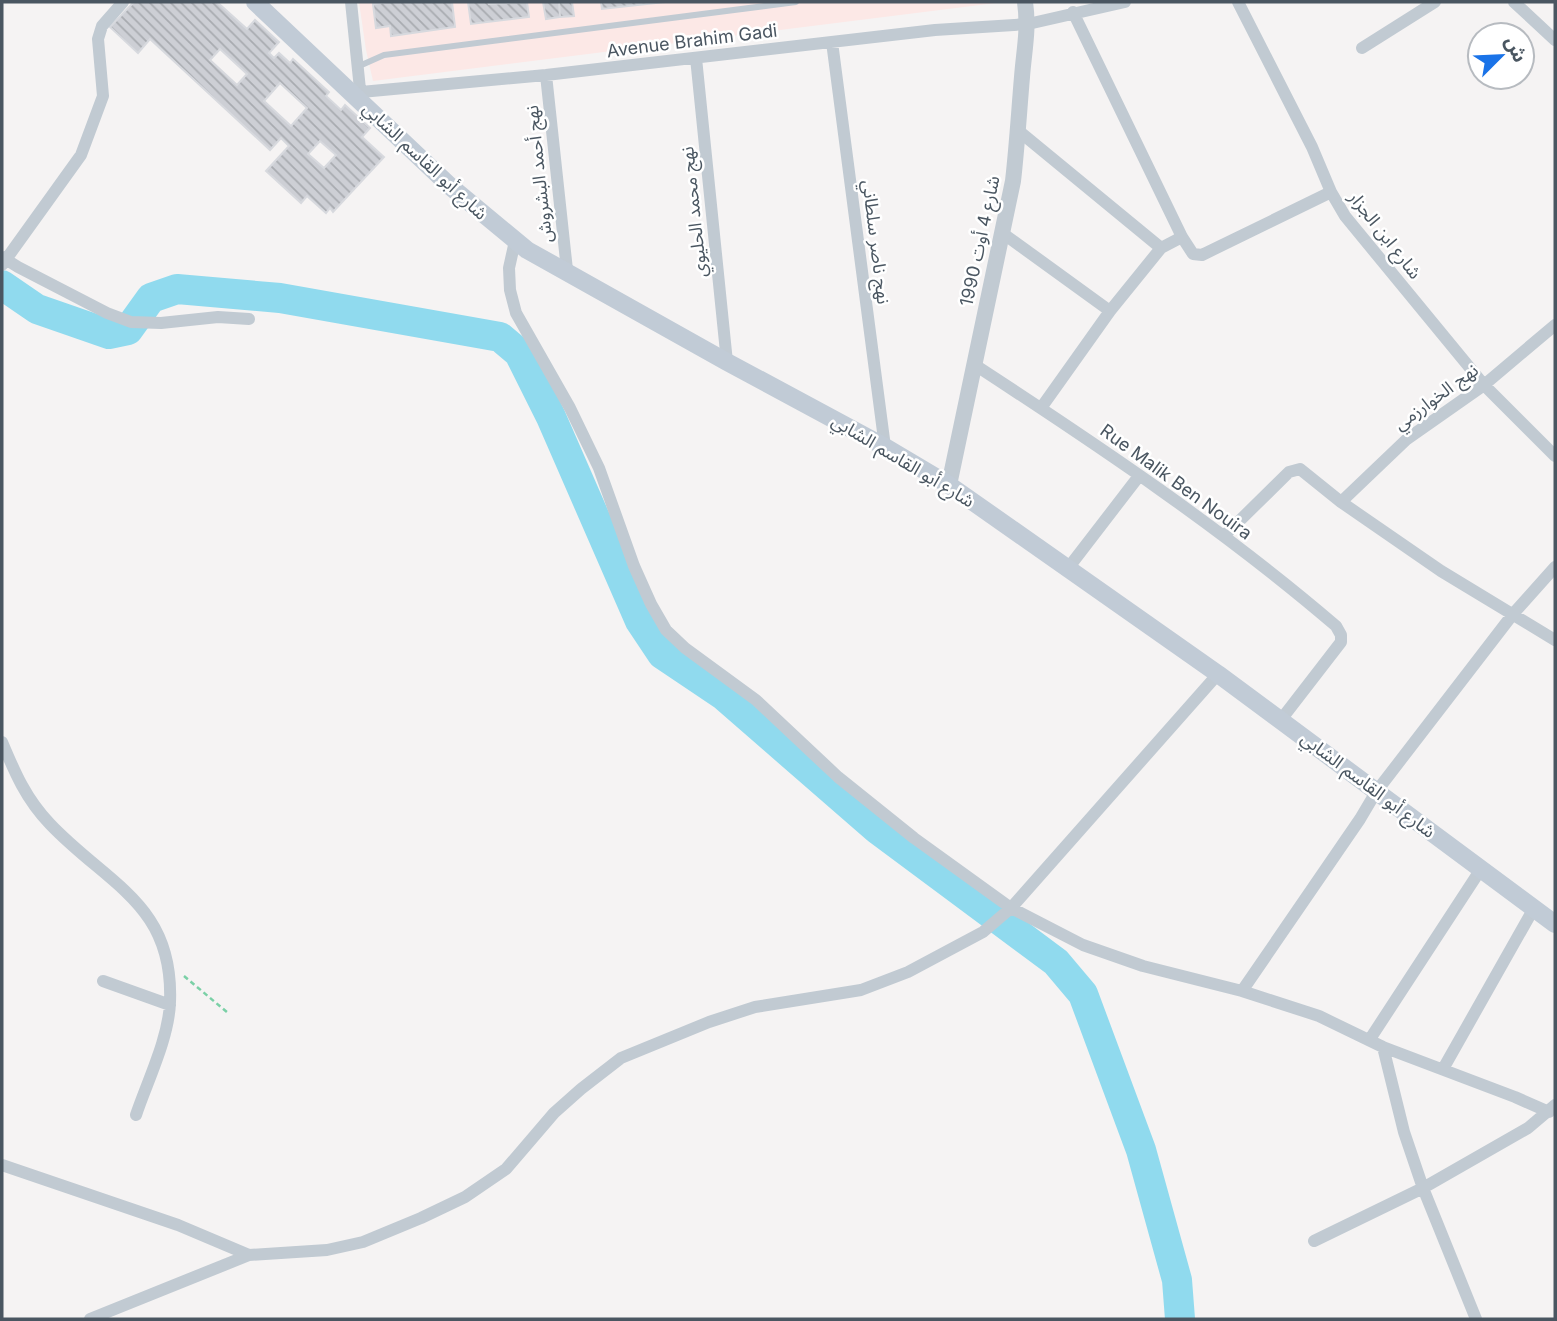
<svg xmlns="http://www.w3.org/2000/svg" width="1557" height="1321" font-family="Inter,'Noto Sans Arabic',sans-serif">
<style>
.medical{fill:#fce8e6}
.lines{fill:none;stroke-linecap:round;stroke-linejoin:round}
.river{stroke:#90daee;stroke-width:30}
.building{fill:url(#building-back-hatch);stroke:#d7d9de;stroke-width:2;fill-rule:evenodd}
.path{stroke:#7ad0a6;stroke-width:2.5;stroke-dasharray:5 3.5;stroke-linecap:butt}
.service{stroke:#c1cad2;stroke-width:6}
.minor{stroke:#c1cad2;stroke-width:12}
.tertiary{stroke:#c1cad2;stroke-width:16}
.secondary{stroke:#c1cbd6;stroke-width:18}
.labels{text-anchor:middle;stroke-width:5;stroke-linejoin:round;paint-order:stroke}
.street-label{font-size:18px;fill:#4a5661;stroke:#fff}
</style>
<defs>
<pattern id="building-back-hatch" width="6" height="6" patternUnits="userSpaceOnUse" patternTransform="scale(1.75)"><rect width="6" height="6" fill="#cdcfd5"/><path d="M-1 5l2 2M0 0l6 6M5-1l2 2" fill="none" stroke="#a8abb0"/></pattern>
</defs>
<rect width="100%" height="100%" fill="#f5f3f3"/>
<path class="medical" d="M359,2H1004L373,81L366,50Z"/>
<g class="lines">
<path class="river" d="M2,285L37,309L109,334L128,330L151,298L177,289L280,298L500,337L519,353L551,417L640,621L662,654L723,695L877,829L1056,962L1083,994L1141,1150L1177,1280L1180,1319"/>
</g>
<path class="building" d="M134,2H217L247,29L255,20L279,42L269,53L274,58L279,53L290,63L293,59L329,92L326,96L341,110L345,105L370,128L362,137L384,157L333,212L330,208L326,213L307,196L301,203L266,171L289,146L281,138L270,150L150,39L138,53L110,27ZM220,49L247,74L237,85L210,60ZM280,83L307,108L291,126L264,101ZM320,141L336,155L324,168L308,154Z
M386,2H452L455,27L391,36L390,26L376,28L373,4Z
M468,2H488L489,4L527,2L529,17L471,24Z
M543,2H559L560,17L546,19Z
M559,2H572L574,16L560,17Z
M601,2H665L602,9Z"/>
<g class="lines">
<path class="path" d="M184,976L228,1013"/>
<path class="service" d="M357,67L384,55L796,2"/>
<path class="minor" d="M351,2L361,99
M1238,2L1312,147L1331,192L1345,216L1484,385L1555,456
M1514,2L1555,40
M1073,12L1182,237L1193,254L1202,255L1331,192
M832,42L885,447
M1362,48L1435,2
M696,58L727,362
M546,75L567,270
M361,92L546,75L935,30L1028,24L1125,2
M1020,132L1161,248
M1001,232L1110,311
M515,241L509,268L510,290L516,313L570,408L599,468L634,566L651,604L666,630L685,648L756,700L838,777L914,838L1011,908L1083,945L1143,966L1242,991L1319,1016L1383,1047L1515,1097L1549,1112
M2,257L18,267L107,313L131,322L161,323L218,317L249,319
M2,265L81,155L103,96L98,39L102,26L123,2
M975,365C1099,446 1223,529 1336,626L1341,635V642L1280,721
M1041,408L1110,311L1161,248L1182,237
M1341,502L1407,439L1484,385L1555,325
M1224,536L1289,472L1300,469L1341,502L1441,571L1555,640
M1069,567L1139,476
M2,742C15,773 26,799 50,824C108,885 174,904 170,1002C169,1038 147,1082 136,1115
M103,981L170,1005
M1242,991L1360,819L1376,792L1513,614L1555,567
M1370,1039L1481,869
M1383,1047L1404,1132L1423,1188L1476,1319
M1443,1069L1534,908
M2,1165L178,1225L249,1255
M1314,1241L1423,1188L1528,1128L1555,1105
M90,1319L249,1255L327,1250L363,1242L421,1218L465,1197L506,1169L554,1113L581,1089L621,1058L709,1022L755,1007L861,990L908,972L983,932L1011,908L1218,674"/>
<path class="tertiary" d="M949,485L1013,181C1017,146 1019,112 1022,77C1024,50 1029,30 1025,2"/>
<path class="secondary" d="M255,2L451,187L527,250L727,362L885,447L949,485L1218,674L1555,924"/>
</g>
<g class="labels">
<g class="street-label">
<text transform="translate(692 41) rotate(-7)" y="6">Avenue Brahim Gadi</text>
<text transform="translate(425 161) rotate(43)" y="6">شارع أبو القاسم الشابي</text>
<text transform="translate(539 174) rotate(-96)" y="6">نهج أحمد البشروش</text>
<text transform="translate(694 212) rotate(-96)" y="6">نهج محمد الحليوي</text>
<text transform="translate(1385 235) rotate(52)" y="6">شارع ابن الجزار</text>
<text transform="translate(980 241) rotate(-78)" y="6">شارع 4 أوت 1990</text>
<text transform="translate(876 242) rotate(83)" y="6">نهج ناصر سلطاني</text>
<text transform="translate(1436 397) rotate(-36)" y="6">نهج الخوارزمي</text>
<text transform="translate(903 461) rotate(31)" y="6">شارع أبو القاسم الشابي</text>
<text transform="translate(1176 482) rotate(36)" y="6">Rue Malik Ben Nouira</text>
<text transform="translate(1368 785) rotate(37)" y="6">شارع أبو القاسم الشابي</text>
</g>
</g>
<rect width="1557" height="1321" fill="none" stroke="#4a5661" stroke-width="7"/>
<g transform="translate(1501 56) rotate(66)"><circle r="33" fill="#ffffff" stroke="#b7bbc0" stroke-width="2"/>
<path d="M0-5L12 26L0 18L-12 26Z" fill="#1a73e8"/>
<text y="-10" font-size="19" font-weight="bold" text-anchor="middle" fill="#4a5661">ش</text>
</g>
</svg>
